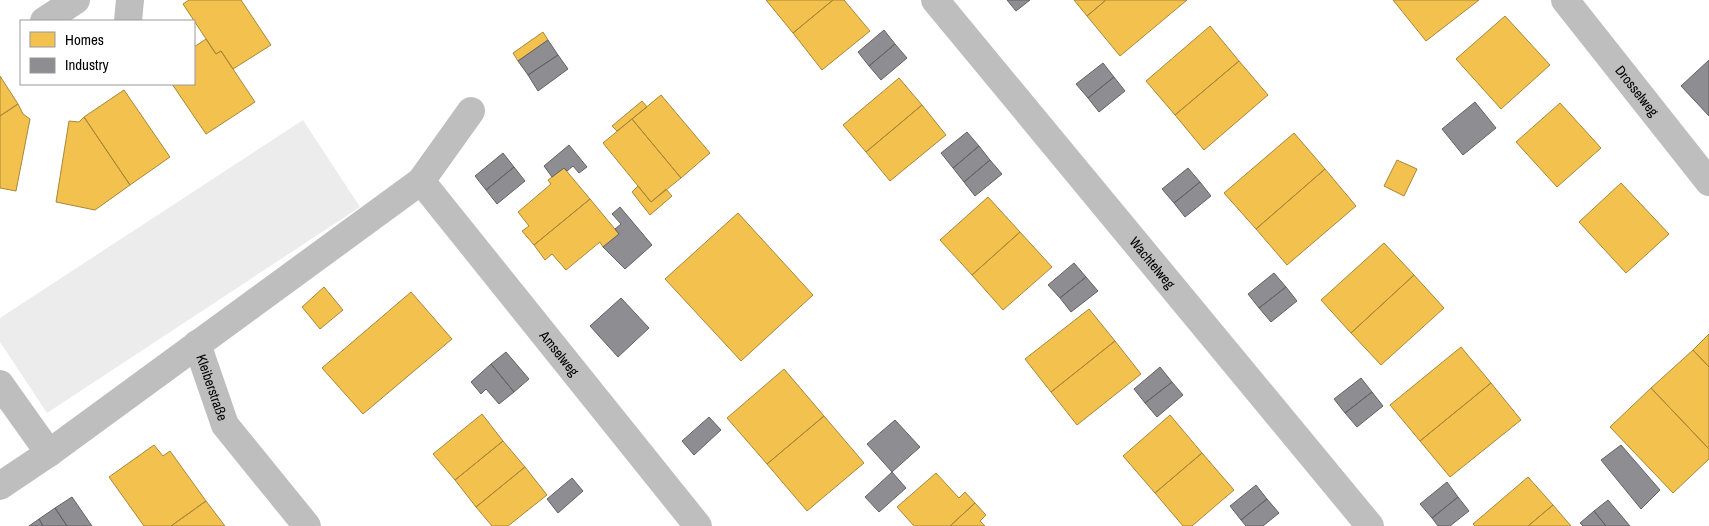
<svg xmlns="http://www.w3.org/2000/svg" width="1709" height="526" font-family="'Archivo Narrow',sans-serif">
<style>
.green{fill:#ececec}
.homes{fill:#f2c14e;stroke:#a98737}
.industry{fill:#8d8d92;stroke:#636366}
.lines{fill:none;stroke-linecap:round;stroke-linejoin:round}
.street{stroke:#bebebe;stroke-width:28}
.labels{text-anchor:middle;stroke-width:5;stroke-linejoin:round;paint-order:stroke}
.street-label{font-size:14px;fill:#000;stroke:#fff}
</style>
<rect width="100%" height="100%" fill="#fff"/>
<path class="green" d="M303,120L360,207L47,413L0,342V318Z"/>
<path class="homes" d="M189,0H241L271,45L233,69L221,51L216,54L183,4Z
M766,0H833L793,33Z
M833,0H844L870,31L822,70L793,33Z
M1074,0H1106L1087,16Z
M1106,0H1187L1120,56L1087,16Z
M1393,0H1479L1426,41Z
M1505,16L1550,65L1501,109L1456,59Z
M1210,26L1239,61L1175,115L1146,81Z
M543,32L548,40L518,61L513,53Z
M206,39L216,54L221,51L255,102L206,134L172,84H194V47Z
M1239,61L1268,95L1204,150L1175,115Z
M0,76L18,104L0,116Z
M899,78L922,105L866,152L843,125Z
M124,90L170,157L130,185L84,117Z
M661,95L710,153L681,178L632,119Z
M642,101L647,107L617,131L612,126Z
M1560,103L1601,148L1557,187L1516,142Z
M18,104L23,114L30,119L16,191L0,188V116Z
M922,105L946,135L890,181L866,152Z
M84,117L130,185L95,210L56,202L69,121L79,122Z
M632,119L681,178L651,202L603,143Z
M1294,133L1325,169L1256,229L1224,193Z
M1397,160L1417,169L1404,196L1384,186Z
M564,168L590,199L534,245L522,231L529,226L518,212L551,184L548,180Z
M1325,169L1356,206L1287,265L1256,229Z
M1621,183L1669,234L1626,273L1579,222Z
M638,186L651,202L666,189L672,196L650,215L632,192Z
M988,197L1020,232L972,275L940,240Z
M590,199L619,234L603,247L600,242L566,270L552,254L545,260L534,245Z
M738,213L813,295L741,361L665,279Z
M1020,232L1052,267L1003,310L972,275Z
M1384,243L1414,275L1351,333L1321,300Z
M1414,275L1444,308L1381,365L1351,333Z
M324,287L343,310L320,329L302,307Z
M411,292L452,339L363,414L322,368Z
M1089,309L1115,341L1051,392L1025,359Z
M1709,334V367L1693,350Z
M1115,341L1141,374L1077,425L1051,392Z
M1461,347L1491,383L1420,441L1390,405Z
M1693,350L1709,367V449L1651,388Z
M784,369L824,416L767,464L727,418Z
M1491,383L1521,420L1450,477L1420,441Z
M1651,388L1709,449V459L1673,493L1610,427Z
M482,414L503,441L455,480L433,454Z
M1170,415L1202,453L1155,493L1123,456Z
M824,416L864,463L807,511L767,464Z
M503,441L525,467L476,507L455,480Z
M154,445L163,456L170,451L206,501L171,526H144L109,477Z
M1202,453L1234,490L1192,526H1183L1155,493Z
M525,467L547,495L508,526H492L476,507Z
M936,473L959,498L965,492L975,503L950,526H914L897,507Z
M1528,477L1553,505L1528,526H1475L1473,524Z
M206,501L225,526H171Z
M975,503L986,515L980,521L985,526H950Z
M1553,505L1571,526H1528Z"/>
<path class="industry" d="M1007,0H1030L1016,11Z
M884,30L895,44L869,66L858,52Z
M548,40L558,55L528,75L518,61Z
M895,44L907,58L881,80L869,66Z
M558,55L568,69L538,91L528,75Z
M1709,60V116L1681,86Z
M1103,63L1114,77L1088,98L1076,84Z
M1114,77L1125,91L1099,112L1088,98Z
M1475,102L1496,128L1463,155L1442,129Z
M967,132L979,146L953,168L941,153Z
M569,145L587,167L579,173L573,166L567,171L564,168L552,177L544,166Z
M979,146L990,160L964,182L953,168Z
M503,153L514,167L486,190L475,176Z
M990,160L1002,174L975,196L964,182Z
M514,167L525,181L497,204L486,190Z
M1188,168L1200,182L1174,203L1162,189Z
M1200,182L1211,196L1185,217L1174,203Z
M620,207L652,245L625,269L603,247L619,234L615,229L621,224L612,214Z
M1074,263L1086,277L1060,298L1048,285Z
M1274,273L1286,287L1259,308L1248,294Z
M1086,277L1098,291L1071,312L1060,298Z
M1286,287L1297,301L1271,322L1259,308Z
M621,298L649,328L618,357L590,326Z
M506,352L529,379L514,392L491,364Z
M491,364L514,392L499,404L486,389L481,394L471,382Z
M1160,367L1172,382L1145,403L1134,389Z
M1361,378L1372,392L1345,413L1334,399Z
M1172,382L1183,395L1157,417L1145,403Z
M1372,392L1383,406L1357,427L1345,413Z
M709,417L721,430L694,455L682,441Z
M895,420L920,447L892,472L867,444Z
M1621,445L1660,490L1641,509L1601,460Z
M892,472L906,488L879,512L865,497Z
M572,478L583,491L558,513L547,499Z
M1447,482L1458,497L1432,518L1420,504Z
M1256,485L1267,499L1241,520L1230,506Z
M72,497L92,526H67L55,508Z
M1458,497L1469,511L1450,526H1438L1432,518Z
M1267,499L1279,513L1263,526H1246L1241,520Z
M1608,500L1630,526H1606L1594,511Z
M55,508L67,526H43L39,519Z
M1594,511L1606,526H1583L1580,523Z
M39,519L43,526H29Z"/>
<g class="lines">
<g class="street">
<path id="s1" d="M935,0L1370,526"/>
<path id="s2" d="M1565,0L1709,182"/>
<path d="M44,21L76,0"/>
<path d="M128,21L130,0"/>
<path id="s3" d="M421,181L698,526"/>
<path id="s4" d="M197,344L225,425L307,526"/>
<path d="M0,384L49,453"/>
<path d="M0,486L49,453L421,181L471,111"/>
</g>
</g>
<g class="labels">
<g class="street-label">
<text dy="5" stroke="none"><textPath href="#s2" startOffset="116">Drosselweg</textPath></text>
<text dy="5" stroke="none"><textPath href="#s1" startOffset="341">Wachtelweg</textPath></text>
<text dy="5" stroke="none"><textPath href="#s3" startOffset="221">Amselweg</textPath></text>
<text dy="5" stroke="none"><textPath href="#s4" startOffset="46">Kleiberstraße</textPath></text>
</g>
</g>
<rect x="20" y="20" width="175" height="65" fill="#ffffff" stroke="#999999"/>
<rect x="30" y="32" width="25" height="15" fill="#f2c14e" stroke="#999999"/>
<text x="65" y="45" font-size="15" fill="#000000">Homes</text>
<rect x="30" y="58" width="25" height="15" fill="#8d8d92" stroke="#999999"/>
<text x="65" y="70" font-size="15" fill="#000000">Industry</text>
</svg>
